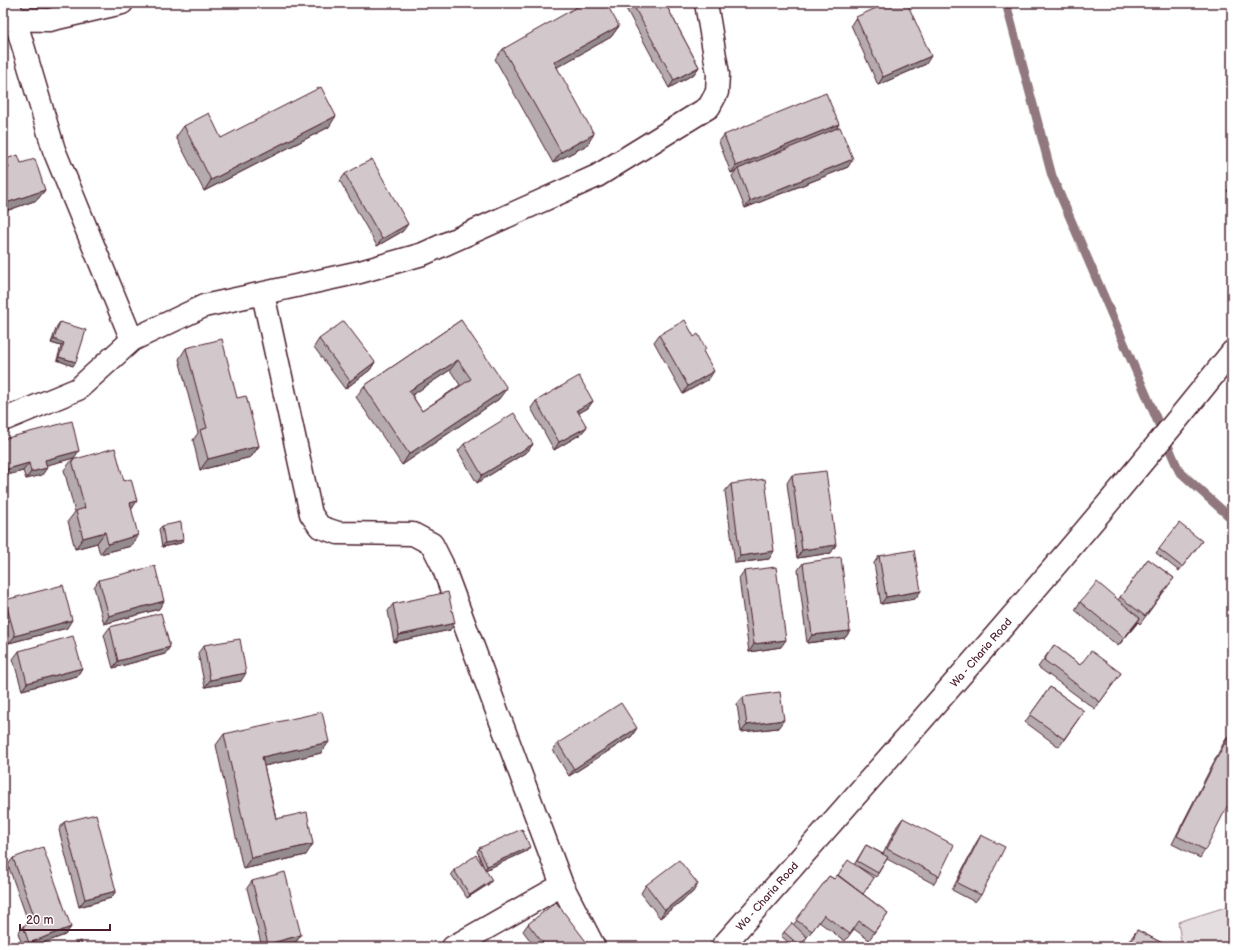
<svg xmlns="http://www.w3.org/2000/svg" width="1235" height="950" font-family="'Balsamiq Sans',sans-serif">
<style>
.green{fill:#e5dee0;stroke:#987e86}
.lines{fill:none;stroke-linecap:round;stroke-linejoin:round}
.stream{stroke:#91787e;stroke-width:9}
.street-casing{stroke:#4a1f2b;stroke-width:25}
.secondary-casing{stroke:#4a1f2b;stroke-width:25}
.street{stroke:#fff;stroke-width:22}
.secondary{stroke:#fff;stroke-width:22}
.wall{fill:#b5abaf;stroke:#4a1f2b;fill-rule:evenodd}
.shaded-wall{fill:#938b8e;stroke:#4a1f2b}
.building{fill:#d2c7cb;stroke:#4a1f2b;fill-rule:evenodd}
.labels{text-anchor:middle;stroke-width:3.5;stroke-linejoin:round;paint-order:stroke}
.street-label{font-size:11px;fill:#4a1f2b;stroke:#fff}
</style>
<rect width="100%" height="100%" fill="#fff"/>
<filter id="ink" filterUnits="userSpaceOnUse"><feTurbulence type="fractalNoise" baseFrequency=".025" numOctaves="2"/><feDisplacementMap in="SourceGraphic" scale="8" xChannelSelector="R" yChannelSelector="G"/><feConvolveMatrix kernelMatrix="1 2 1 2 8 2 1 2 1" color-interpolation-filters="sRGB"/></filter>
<g filter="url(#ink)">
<path class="green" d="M1232,905V947H1182L1178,922Z"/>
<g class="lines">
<path class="stream" d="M1006,3L1052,176L1179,471L1232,519"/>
<g class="street-casing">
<path id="street" d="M7,3L15,19L54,150L132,340
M3,19L49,20L122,3
M263,294L311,514L320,527L338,533L413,534L432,544L442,564L562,885L594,947
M3,420L78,389L132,340L204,306L360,272L423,254L597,176L709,107L717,92L718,74L706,3
M453,947L562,885"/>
</g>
<g class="secondary-casing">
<g id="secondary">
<path id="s1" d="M722,947C895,751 1069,556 1232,352"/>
</g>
</g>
<use href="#street" class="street"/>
<use href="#secondary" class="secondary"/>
</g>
<path class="wall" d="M623,3H665L699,67L694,74L669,88Z
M856,17L926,64L878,85L851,25Z
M619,26L611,37L557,67L587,145L553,163L495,59L503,49Z
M839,124L835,129L848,167L745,208L732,176L736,171L731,173L719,142L724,135Z
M184,126L221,138L329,127L204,191L176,137Z
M6,159L21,163L45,190L37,200L3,212V162Z
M345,174L403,231L377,246L340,181Z
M1232,184V195L1227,191Z
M461,320L499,399L402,465L356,397L364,386ZM450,370L460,385L422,411L412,395Z
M60,322L73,366L57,360L61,346L51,343L57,326Z
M659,335L694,337L704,353L709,379L683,394L654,342Z
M319,339L375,362L370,370L345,389L314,347Z
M186,348L259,446L251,457L200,470L193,440L198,433L179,359Z
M536,401H593L588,408L579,413L581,434L554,450L531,408Z
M3,439L74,458L46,465L42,475L26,479L23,471L3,476Z
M464,444H533L528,451L477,483L458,451Z
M72,460L124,481L131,509V546L100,554L97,543L75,549L68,521L75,512L64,470Z
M792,475L831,553L797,558L787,483Z
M731,484L769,559L735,563L725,491Z
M162,526L181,543L162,547L159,529Z
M1202,541L1179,571L1156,553L1159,549Z
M879,556L915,599L881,604L874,563Z
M1148,559L1174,578L1140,624L1138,622L1118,646L1075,610L1080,602L1118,600Z
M803,563L850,631L845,638L807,643L798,570Z
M744,571L781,647L749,652L739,578Z
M99,580L159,609L104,624L94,587Z
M5,600L67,628L9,643L3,618V604Z
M393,604L450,630L394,642L388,611Z
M110,627L165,654L113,668L104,635Z
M204,645L241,681L205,687L198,653Z
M1054,645L1080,665L1121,673L1095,709L1038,667Z
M19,651L82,668L77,676L22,690L13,659Z
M1050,687L1084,711L1059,747L1025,722Z
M743,697L778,728L741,732L737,704Z
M224,734L321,753L264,766L276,819L306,855L243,869L216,745Z
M1229,735L1205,850L1200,858L1172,844L1224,742Z
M632,736L569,776L553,750L558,743Z
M903,818L939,876L934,884L887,859L876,877L857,866L863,894L888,913L869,940L854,929L845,941L819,922L799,947H794L781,936L784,932L794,924L829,876L834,879L838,875L854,865L866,845L883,854L897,826Z
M64,822L116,891L111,898L79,907L59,830Z
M981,835V895L975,902L952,890L976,843Z
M479,848L527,851L485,870L489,884L467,898L451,874L454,870L484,868L477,851Z
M13,858L71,927L65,935L32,947H23L18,933L23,926L29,924L8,865Z
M252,881L301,935L296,942L278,947H262L247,888Z
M646,885L693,892L660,918L641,893Z
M528,924L587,947H535L523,931Z
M1137,930L1170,947H1127L1132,937Z"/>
<path class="shaded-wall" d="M619,26L611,37L547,73L554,62Z
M931,56L926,64L878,85L883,77Z
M699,67L694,74L669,88L674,80Z
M336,116L329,127L204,191L211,180Z
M839,124L834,132L738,169L736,171L731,173L736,166Z
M594,134L587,145L553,163L561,152Z
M853,159L848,167L745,208L750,201Z
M45,190L37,200L3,212V204Z
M408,224L403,231L377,246L382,239Z
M54,339L64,343L61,346L51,343Z
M59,357L76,362L73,366L57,360Z
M458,360L450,370L402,402L409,391Z
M375,362L370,370L345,389L350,381Z
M714,371L709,379L683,394L688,386Z
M507,388L499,399L402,465L409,454Z
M593,401L588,408L572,417L577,410Z
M587,427L581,434L554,450L559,442Z
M533,444L528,451L477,483L482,475Z
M259,446L251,457L200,470L208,459Z
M79,451L74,458L40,467L45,460Z
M29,463L23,471L3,476L4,470Z
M47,468L42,475L26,479L31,472Z
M137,501L130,512V503Z
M105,532L97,543L75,549L83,538Z
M138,535L131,546L100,554L108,544Z
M183,540L181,543L162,547L165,543Z
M836,545L831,553L797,558L802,550Z
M774,551L769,559L735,563L740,556Z
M921,591L915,599L881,604L886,597Z
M164,601L159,609L104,624L109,616Z
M1140,618L1135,626L1118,646L1124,638Z
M72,620L67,628L9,643L15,636Z
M455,623L450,630L394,642L399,635Z
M850,631L845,638L807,643L812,635Z
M786,640L781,647L749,652L754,644Z
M170,647L165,654L113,668L118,661Z
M82,668L77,676L22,690L27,683Z
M246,673L241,681L205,687L210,680Z
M784,720L778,728L741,732L747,725Z
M637,728L632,736L569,776L574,769Z
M329,742L321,753L255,768L262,757Z
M313,844L306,855L243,869L251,858Z
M530,847L527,851L485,870L487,866Z
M492,880L489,884L467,898L470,895Z
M698,884L693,892L660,918L665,910Z
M116,891L111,898L79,907L85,899Z
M71,927L65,935L32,947H26L29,943Z
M301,935L296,942L278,947H266L268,944Z"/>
<path class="building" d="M584,3H606L619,26L554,62L594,134L561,152L503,49Z
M632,3H665L699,67L674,80Z
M887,3H907L931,56L883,77L856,17Z
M321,87L336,116L211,180L184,126L209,113L221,138Z
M826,93L839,124L736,166L724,135Z
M840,127L853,159L750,201L738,169Z
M18,155L21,163L35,159L45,190L3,204V169L9,168L6,159Z
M372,159L408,224L382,239L345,174Z
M461,320L507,388L409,454L364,386ZM458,360L471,379L422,411L409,391Z
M685,320L694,337L698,334L706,349L703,351L714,371L688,386L659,335Z
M344,321L375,362L350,381L319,339Z
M60,322L86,330L76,362L59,357L64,343L54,339Z
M222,339L237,398L246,396L259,446L208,459L200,430L207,428L186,348Z
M579,376L593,401L577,410L587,427L559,442L536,401Z
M514,413L533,444L482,475L464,444Z
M72,421L79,451L45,460L47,468L31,472L29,463L4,470L3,439Z
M115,448L124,481L131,479L137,501L130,503L138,535L108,544L105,532L83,538L76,511L85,508L72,460Z
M826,471L836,545L802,550L792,475Z
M765,479L774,551L740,556L731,484Z
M181,522L183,540L165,543L162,526Z
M1179,523L1202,541L1182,567L1159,549Z
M914,550L921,591L886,597L879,556Z
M841,557L850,631L812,635L803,563Z
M1148,559L1174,578L1145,616L1120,597Z
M155,566L164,601L109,616L99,580Z
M776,567L786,640L754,644L744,571Z
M1097,582L1140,618L1124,638L1080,602Z
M63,585L72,620L15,636L5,600Z
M448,592L455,623L399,635L393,604Z
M161,613L170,647L118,661L110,627Z
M73,636L82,668L27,683L19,651Z
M240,639L246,673L210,680L204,645Z
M1054,645L1080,665L1091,651L1121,673L1100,702L1044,660Z
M1050,687L1084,711L1064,739L1030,715Z
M780,692L784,720L747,725L743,697Z
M3,693L5,699H3Z
M621,703L637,728L574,769L558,743Z
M322,712L329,742L262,757L276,819L307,812L313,844L251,858L224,734Z
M1229,735L1232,736V797L1205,850L1177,836Z
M96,814L116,891L85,899L64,822Z
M903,818L954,845L939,876L887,849Z
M522,829L530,847L487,866L479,848Z
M981,835L1005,847L981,895L957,883Z
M866,845L888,857L878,873L857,861Z
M43,847L71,927L29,943L23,926L36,921L13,858Z
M476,855L492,880L470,895L454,870Z
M679,860L698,884L665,910L646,885Z
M848,860L874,878L863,894L838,875Z
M285,872L301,935L268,944L252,881Z
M837,875L888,913L874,932L859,921L850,934L824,915L812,931L796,920L829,876L834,879Z
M556,902L588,944L585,947H546L528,924Z
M792,923L807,937L800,946L784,932Z
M1137,930L1170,947H1129Z
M81,941L83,947H65Z"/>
</g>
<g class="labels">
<g class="street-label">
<text dy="4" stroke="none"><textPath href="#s1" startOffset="392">Wa - Charia Road</textPath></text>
<text dy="4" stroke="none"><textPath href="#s1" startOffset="68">Wa - Charia Road</textPath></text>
</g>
</g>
<rect width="1235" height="950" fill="none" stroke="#fff" stroke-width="16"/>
<rect x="8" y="8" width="1219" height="934" fill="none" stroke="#4a1f2b" stroke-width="1.5" filter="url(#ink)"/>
<path d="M20 924v6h90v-6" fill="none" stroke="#4a1f2b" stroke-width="2"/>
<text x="26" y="924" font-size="12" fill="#4a1f2b" stroke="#ffffff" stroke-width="3" paint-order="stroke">20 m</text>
</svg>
